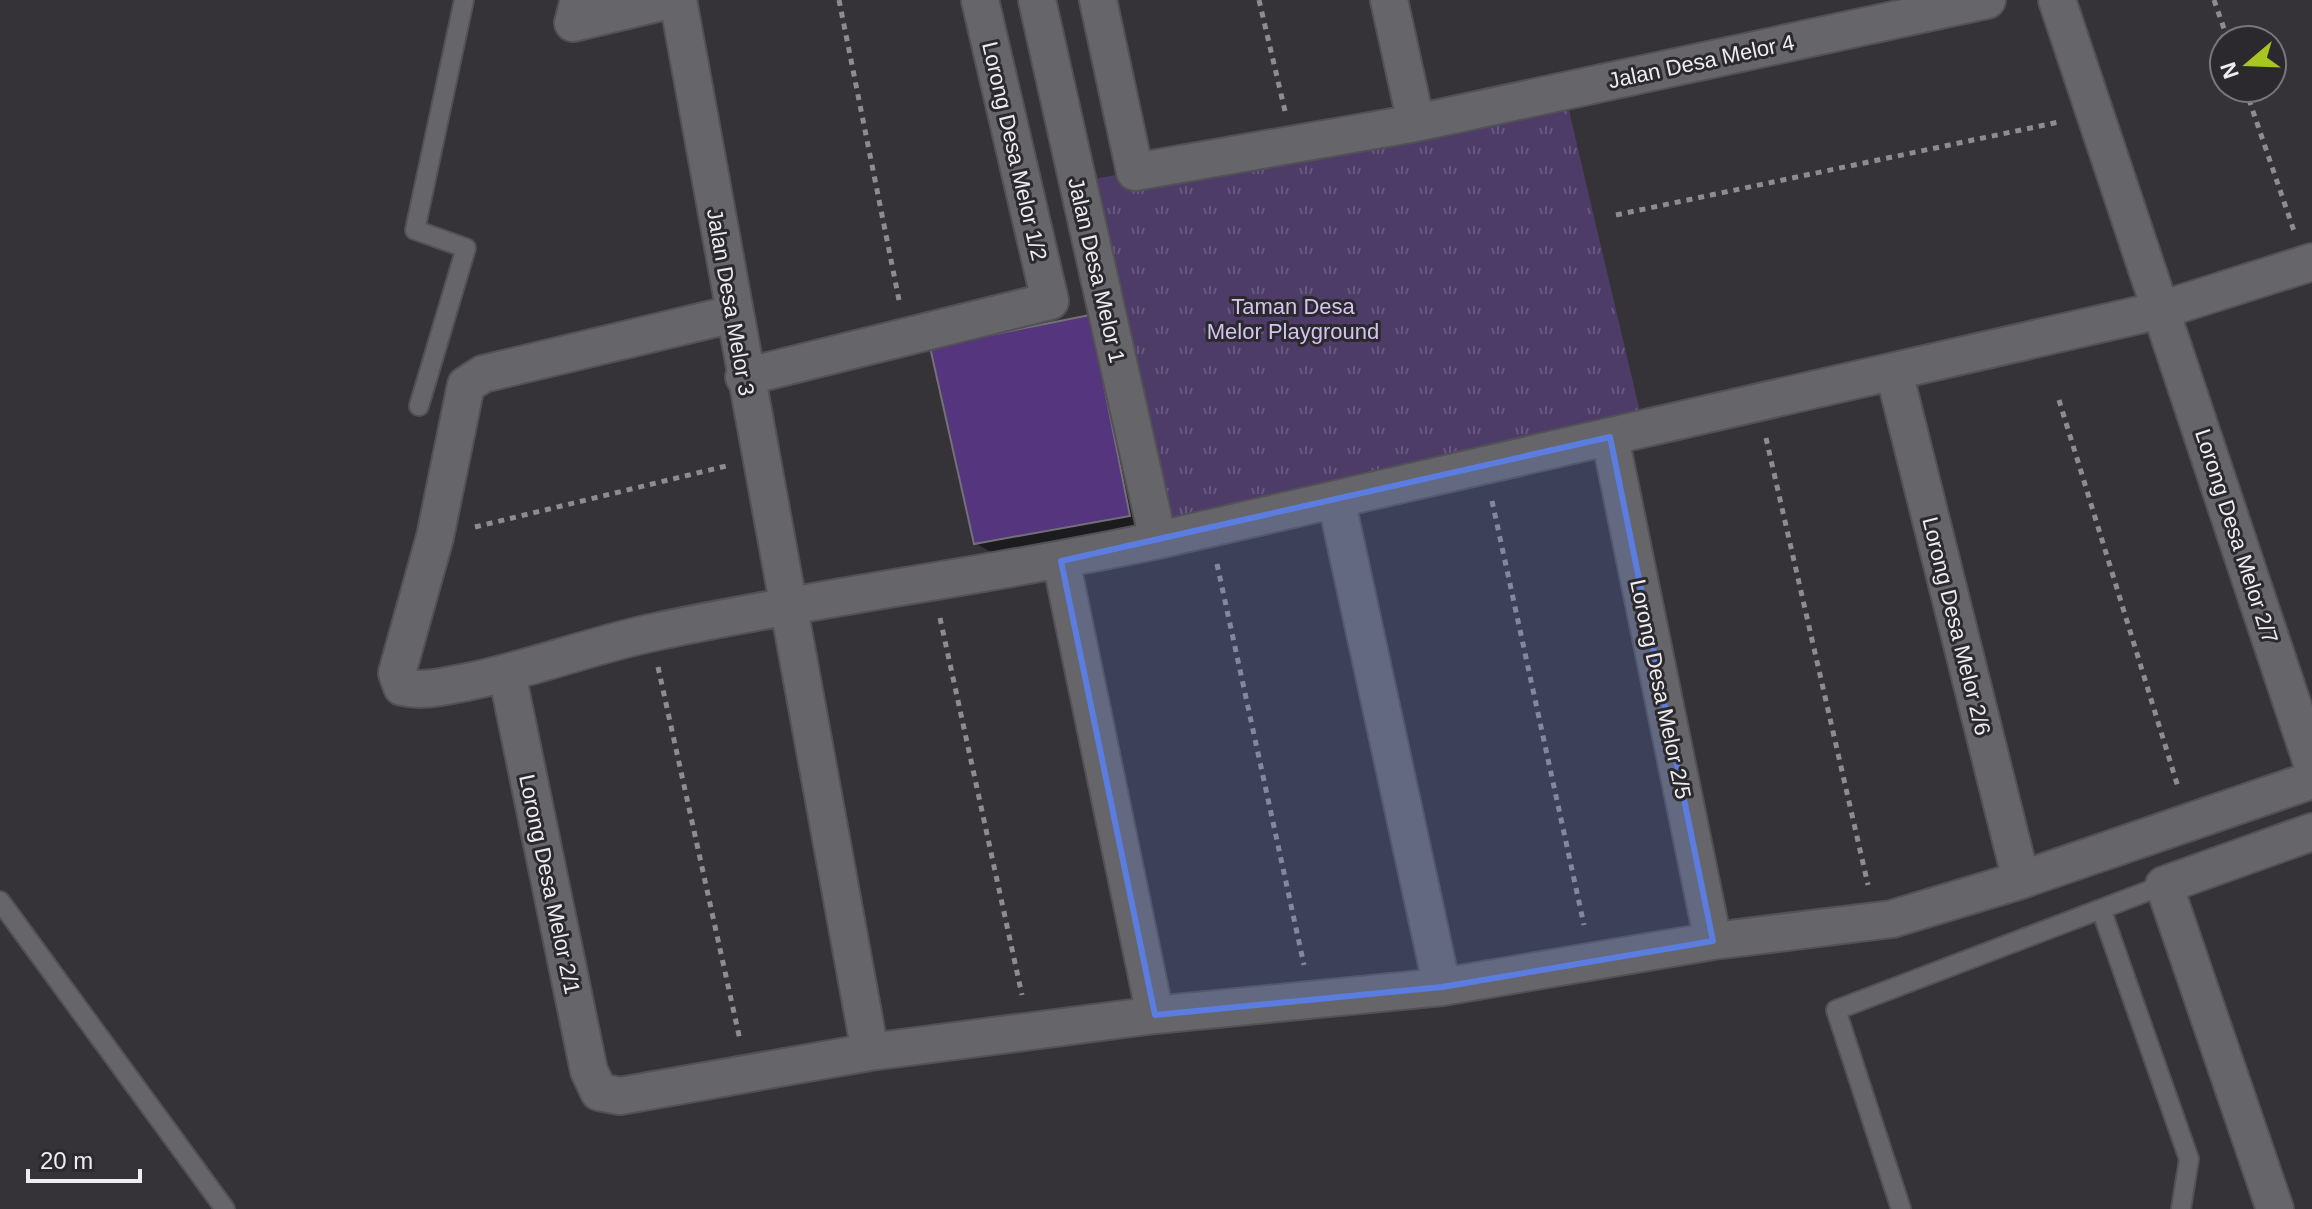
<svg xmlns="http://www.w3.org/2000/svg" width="2312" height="1209" font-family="Helvetica,sans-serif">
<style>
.park{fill:url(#park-tufts)}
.shadow{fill:#0007}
.building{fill:#54357e;stroke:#727176;stroke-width:2}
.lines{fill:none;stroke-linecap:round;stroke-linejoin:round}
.lane-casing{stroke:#525155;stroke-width:22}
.street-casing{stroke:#525155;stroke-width:40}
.path{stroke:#8d8c8f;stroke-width:5;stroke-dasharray:6 6;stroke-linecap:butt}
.lane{stroke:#66656a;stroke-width:18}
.street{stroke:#66656a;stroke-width:36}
.marked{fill:#5b7ddf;fill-opacity:0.2;stroke:#5b7ddf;stroke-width:6;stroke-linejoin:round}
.labels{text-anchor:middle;stroke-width:6;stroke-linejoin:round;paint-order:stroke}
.street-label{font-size:22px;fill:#edecef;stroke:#2b292d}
.park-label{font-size:22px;fill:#d3c4ef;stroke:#2b292d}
</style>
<defs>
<pattern id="park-tufts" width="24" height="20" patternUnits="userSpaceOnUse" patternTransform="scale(2)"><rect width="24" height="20" fill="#4d3c68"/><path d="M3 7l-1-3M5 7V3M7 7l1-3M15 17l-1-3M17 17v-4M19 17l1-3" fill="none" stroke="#67587e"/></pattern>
</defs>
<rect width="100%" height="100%" fill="#353337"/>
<path class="park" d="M1565,94L1640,412L1163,528L1083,181Z"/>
<path class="shadow" d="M1129,340L1168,539L1015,565L975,543L932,349Z"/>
<path class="building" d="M1090,315L1130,516L974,544L930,347Z"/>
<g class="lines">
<g class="lane-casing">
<path id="lane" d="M419,406L466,248L415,230L464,0
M0,901L225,1209
M2101,909L2189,1159L2181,1209
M1901,1209L1836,1010L2164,885"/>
</g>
<g class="street-casing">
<path id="street" d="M579,0L573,23L670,0
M678,0L870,1052
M1037,0L1158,540
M1098,0L1135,172L1416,123L1987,0
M1389,0L1416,123
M2057,0L2312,763
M733,314L483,374L466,385L435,537L397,673L402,687C425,692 445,686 467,682C531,669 592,645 655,632C822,596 991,576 1158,540L2161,310L2312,262
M1894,372L2021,880
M744,377L1050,301L980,0
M1610,437L1713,941
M1336,499L1442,987
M1061,561L1155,1015
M507,674L589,1071L599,1092L620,1096L870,1052L1155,1015L1442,987L1713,941L1892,919L2021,880L2312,780
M2275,1209L2164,885L2312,832"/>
</g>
<path class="path" d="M839,0L899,300
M1259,0L1285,111
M2214,0L2228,40
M2245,88L2294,231
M1616,215L2059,122
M2059,400L2178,787
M1766,438L1868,885
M1492,501L1584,925
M475,527L726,466
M1217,564L1304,965
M940,618L1022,995
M658,667L740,1040"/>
<use href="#lane" class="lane"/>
<use href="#street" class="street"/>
</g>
<path class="marked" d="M1610,437L1713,941L1442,987L1155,1015L1061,561Z"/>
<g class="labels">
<g class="street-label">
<text transform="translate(1701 61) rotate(-12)" y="8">Jalan Desa Melor 4</text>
<text transform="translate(1015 151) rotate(77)" y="8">Lorong Desa Melor 1/2</text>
<text transform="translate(1097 270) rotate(77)" y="8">Jalan Desa Melor 1</text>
<text transform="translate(731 302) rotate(80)" y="8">Jalan Desa Melor 3</text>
<text transform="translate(2237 536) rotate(72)" y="8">Lorong Desa Melor 2/7</text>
<text transform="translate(1957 626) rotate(76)" y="8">Lorong Desa Melor 2/6</text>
<text transform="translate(1661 689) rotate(78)" y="8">Lorong Desa Melor 2/5</text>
<text transform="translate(550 884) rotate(78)" y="8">Lorong Desa Melor 2/1</text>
</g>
<g class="park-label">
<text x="1293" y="314">Taman Desa<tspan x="1293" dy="25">Melor Playground</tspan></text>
</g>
</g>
<g transform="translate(2248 64) rotate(251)"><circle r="38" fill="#2b292d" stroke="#79777b" stroke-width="2"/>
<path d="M0-6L14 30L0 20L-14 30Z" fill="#a7c71e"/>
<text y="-12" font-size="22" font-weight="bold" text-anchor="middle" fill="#edecef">N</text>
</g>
<path d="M28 1169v12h112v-12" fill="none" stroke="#edecef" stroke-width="4"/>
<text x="40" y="1169" font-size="24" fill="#edecef" stroke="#2b292d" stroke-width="6" paint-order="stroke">20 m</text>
</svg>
